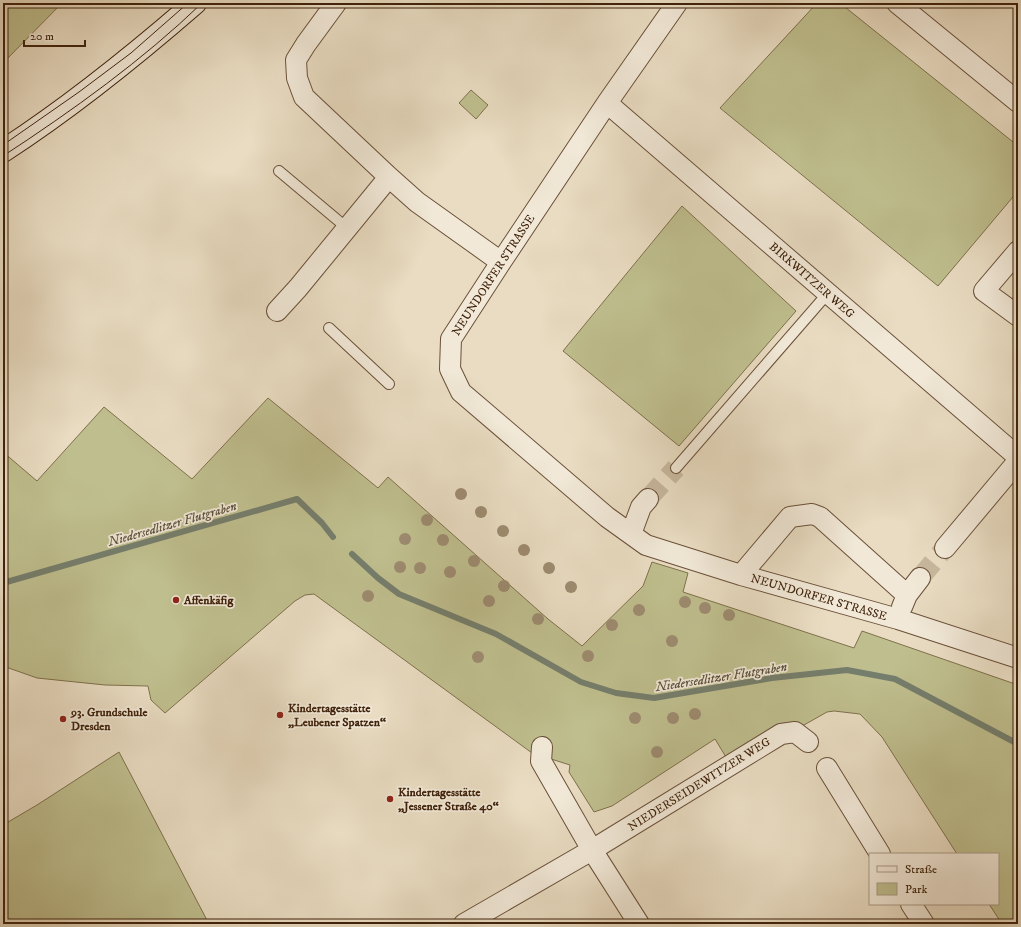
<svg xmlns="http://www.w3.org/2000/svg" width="1021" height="927" font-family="'IM FELL DW Pica',serif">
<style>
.green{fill:#bfbe8e;stroke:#7f704c}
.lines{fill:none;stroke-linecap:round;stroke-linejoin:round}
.stream{stroke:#757e6c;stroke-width:6}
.street-tunnel{stroke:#c7b79d;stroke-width:20;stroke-dasharray:20 10;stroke-linecap:butt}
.lane-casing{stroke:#6a5039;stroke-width:12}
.street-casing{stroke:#6a5039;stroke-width:22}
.secondary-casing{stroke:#3f220b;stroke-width:24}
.lane{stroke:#f1e8d7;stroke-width:10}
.street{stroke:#f1e8d7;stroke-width:20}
.secondary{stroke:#f1e8d7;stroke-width:22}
.tram{stroke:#3f220b;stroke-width:1}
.tree{fill:#9d8b70}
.poi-dot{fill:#8f2418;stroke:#f1e8d7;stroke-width:1.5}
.labels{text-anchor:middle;stroke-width:3.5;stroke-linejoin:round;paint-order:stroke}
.street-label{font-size:12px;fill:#3f220b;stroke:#f1e8d7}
.poi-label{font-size:12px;font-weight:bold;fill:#3f220b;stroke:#f1e8d7;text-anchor:start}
.water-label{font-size:13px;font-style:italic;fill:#5a503c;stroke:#f1e8d7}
</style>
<rect width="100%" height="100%" fill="#e9dcc2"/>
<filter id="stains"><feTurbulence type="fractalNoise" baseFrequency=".005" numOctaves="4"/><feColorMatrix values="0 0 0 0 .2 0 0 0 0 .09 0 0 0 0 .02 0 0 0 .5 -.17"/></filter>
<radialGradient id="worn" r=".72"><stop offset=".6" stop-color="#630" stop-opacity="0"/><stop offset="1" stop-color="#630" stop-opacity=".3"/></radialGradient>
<path class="green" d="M3,3H62L3,63Z
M817,3H840L1018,146V191L938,286L720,108Z
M471,90L488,105L476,119L459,103Z
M682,206L796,311L679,446L563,351Z
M268,398L378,488L388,477L548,619L582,646L643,586L652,562L688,573L683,592L854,648L862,631L1018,685V924H1002L989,904H998V854H957L882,737L860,714L834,711L827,712L804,725L781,729L729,762L715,739L612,806L594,812L569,772L570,765L532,753L314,594L305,595L295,601L165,713L151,700L148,686L105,685L37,678L3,666V452L37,481L104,407L192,479Z
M119,752L209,924H3V825L37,805Z"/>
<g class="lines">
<path class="stream" d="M352,554L378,578L399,594L496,634L581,682L616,693L654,698L772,678L847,670L895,679L1018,744
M3,583L297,499L322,523L333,537"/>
<path class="street-tunnel" d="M648,499L676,468
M920,578L945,548"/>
<g class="lane-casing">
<path id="lane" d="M279,171L347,228
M329,328L389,384
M676,468L828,293"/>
</g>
<g class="street-casing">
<path id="street" d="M336,3L306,44L296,60L297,78L304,97L389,177L417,202L501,262
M677,3L607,103L501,262L451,339L450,369L461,392L607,517L646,545L741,575L898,619L1018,658
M897,3L1018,102
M607,103L1018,457
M1018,251L984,291L1018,316
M277,311L298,288L389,177
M631,534L641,507L648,499
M945,548L1018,461
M741,575L790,517L812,514L820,517L907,595
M902,607L907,595L920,578
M542,747L541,761L592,850L639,924
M827,768L880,854
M911,904L924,924
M464,924L592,850L781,734L795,732L808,742"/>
</g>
<g class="secondary-casing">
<path id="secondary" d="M3,151C71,107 134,56 195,3"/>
</g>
<use href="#lane" class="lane"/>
<use href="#street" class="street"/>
<use href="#secondary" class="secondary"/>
<path class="tram" d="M3,145L79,92L131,53L188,3
M3,156C72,111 143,60 202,3"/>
</g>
<g class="tree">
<circle cx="461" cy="494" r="6"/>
<circle cx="481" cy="512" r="6"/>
<circle cx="427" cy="520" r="6"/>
<circle cx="503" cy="531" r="6"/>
<circle cx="405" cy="539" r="6"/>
<circle cx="443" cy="540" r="6"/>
<circle cx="524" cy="550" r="6"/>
<circle cx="474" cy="561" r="6"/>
<circle cx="400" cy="567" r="6"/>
<circle cx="420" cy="568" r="6"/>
<circle cx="549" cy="568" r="6"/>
<circle cx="450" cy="572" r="6"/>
<circle cx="504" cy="586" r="6"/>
<circle cx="571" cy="587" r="6"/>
<circle cx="368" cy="596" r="6"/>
<circle cx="489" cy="601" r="6"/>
<circle cx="685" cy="602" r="6"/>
<circle cx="705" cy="608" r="6"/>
<circle cx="639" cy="610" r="6"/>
<circle cx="729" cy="615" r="6"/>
<circle cx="538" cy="619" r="6"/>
<circle cx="612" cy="625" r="6"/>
<circle cx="672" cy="641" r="6"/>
<circle cx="588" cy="656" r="6"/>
<circle cx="478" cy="657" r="6"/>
<circle cx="695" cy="714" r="6"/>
<circle cx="635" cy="718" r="6"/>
<circle cx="673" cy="718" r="6"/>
<circle cx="657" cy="752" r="6"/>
</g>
<g class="poi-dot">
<circle cx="176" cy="600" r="4"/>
<circle cx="280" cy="715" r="4"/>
<circle cx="63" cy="719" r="4"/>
<circle cx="390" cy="799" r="4"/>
</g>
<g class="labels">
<g class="street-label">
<text transform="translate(493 275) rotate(-57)" y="4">NEUNDORFER STRASSE</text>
<text transform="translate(812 280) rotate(41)" y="4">BIRKWITZER WEG</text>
<text transform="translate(819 597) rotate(16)" y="4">NEUNDORFER STRASSE</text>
<text transform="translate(699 784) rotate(-32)" y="4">NIEDERSEIDEWITZER WEG</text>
</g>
<g class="poi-label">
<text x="184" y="604">Affenkäfig</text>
<text x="288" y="712">Kindertagesstätte<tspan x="288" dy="14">„Leubener Spatzen“</tspan></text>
<text x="71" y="716">93. Grundschule<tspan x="71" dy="14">Dresden</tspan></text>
<text x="398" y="796">Kindertagesstätte<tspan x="398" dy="14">„Jessener Straße 40“</tspan></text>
</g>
<g class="water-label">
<text transform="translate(172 523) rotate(-16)" y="5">Niedersedlitzer Flutgraben</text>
<text transform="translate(721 676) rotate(-9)" y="5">Niedersedlitzer Flutgraben</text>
</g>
</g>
<rect width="1021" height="927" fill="none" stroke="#e9dcc2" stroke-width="16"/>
<rect x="4" y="4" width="1013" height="919" fill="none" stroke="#3f220b" stroke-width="2"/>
<rect x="8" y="8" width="1005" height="911" fill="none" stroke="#3f220b"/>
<rect x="869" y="853" width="130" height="52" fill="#f1e8d7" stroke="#aa9985"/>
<rect x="877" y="866" width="20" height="6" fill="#f1e8d7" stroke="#aa9985"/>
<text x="905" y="873" font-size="12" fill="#3f220b">Straße</text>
<rect x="877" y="883" width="20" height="12" fill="#bfbe8e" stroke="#aa9985"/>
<text x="905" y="893" font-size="12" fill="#3f220b">Park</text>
<path d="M24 40v6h61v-6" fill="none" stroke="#3f220b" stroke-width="2"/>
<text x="30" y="40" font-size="12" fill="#3f220b" stroke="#f1e8d7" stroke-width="3" paint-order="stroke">20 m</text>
<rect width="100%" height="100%" filter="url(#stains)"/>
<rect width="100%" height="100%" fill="url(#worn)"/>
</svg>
